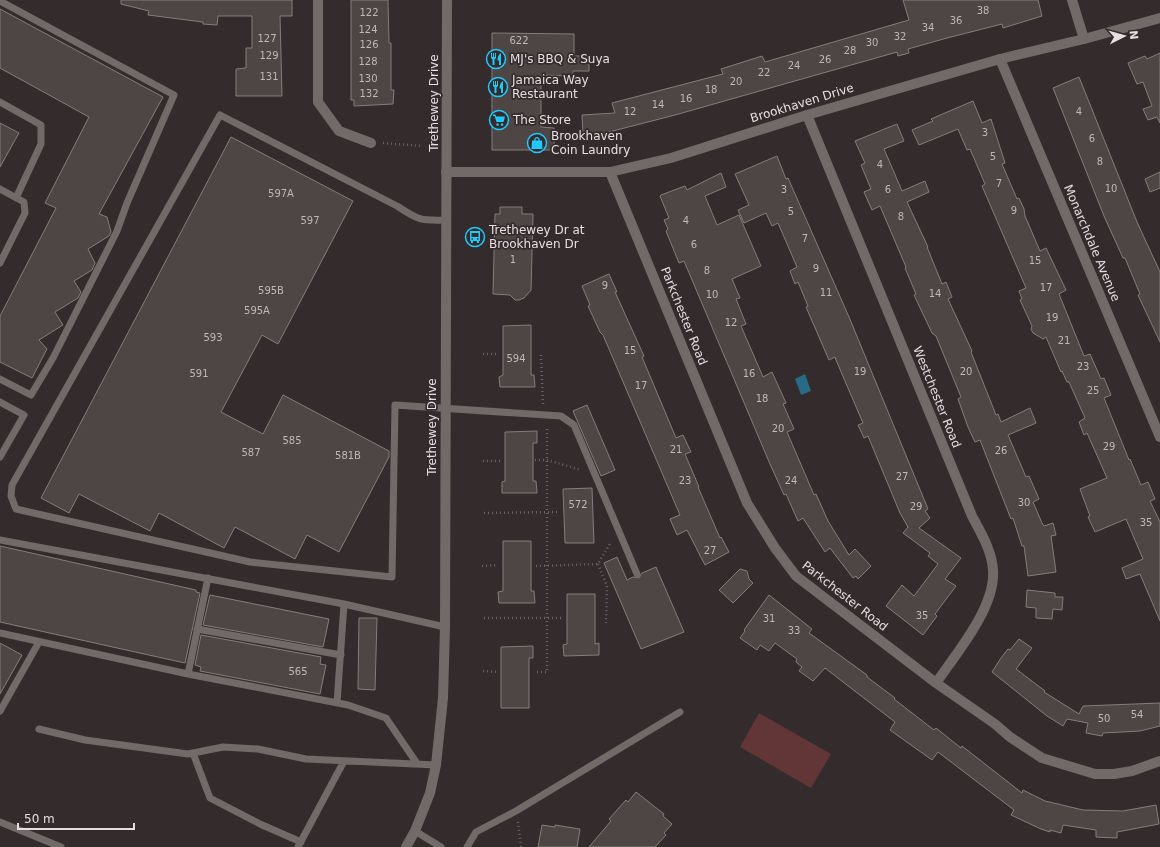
<svg xmlns="http://www.w3.org/2000/svg" width="1160" height="847" font-family="'DejaVu Sans',sans-serif">
<style>
.green{fill:#623537}
.water{fill:#286b84}
.building{fill:#4e4545;stroke:#867c7c}
.lines{fill:none;stroke-linecap:round;stroke-linejoin:round}
.path{stroke:#6a6363;stroke-width:2.5;stroke-dasharray:1 3;stroke-linecap:butt}
.service{stroke:#726969;stroke-width:7}
.minor{stroke:#726969;stroke-width:10}
.tertiary{stroke:#726969;stroke-width:10}
.secondary{stroke:#726969;stroke-width:10}
.labels{text-anchor:middle;stroke-width:3.5;stroke-linejoin:round;paint-order:stroke}
.number-label{font-size:10px;fill:#bfb8b8}
.poi-label{font-size:12px;fill:#e5dfdf;stroke:#342c2c;text-anchor:start}
.street-label{font-size:12px;fill:#e5dfdf;stroke:#342c2c}
</style>
<rect width="100%" height="100%" fill="#342c2c"/>
<path class="green" d="M759,713L831,754L811,788L740,747Z"/>
<path class="water" d="M805,374L811,391L801,395L795,379Z"/>
<path class="building" d="M121,0H292V16H280L282,96H236V69L246,68V48H252V16H218L217,25L203,24V22L148,15L149,11L121,4Z
M351,0H388L389,43H391V90H394L393,104L354,106V100H351Z
M903,0H1038L1042,16L1003,28L1002,24L947,38L908,49L909,53L898,56L897,52L883,56L675,115L605,133L583,135L582,115L615,113L612,103L723,74L721,69L762,56L765,62L909,20Z
M0,9L163,97L99,214L107,217L111,232L109,236L88,249L95,263L92,270L74,281L81,292L78,298L55,312L63,325L39,340L47,349L32,378L0,362V316L56,208L45,203L89,117L0,68Z
M492,33L574,34V56H589V71H573V76L541,75V127L554,128V150H492Z
M1160,53V123L1157,117L1148,120L1143,109L1152,106L1143,82L1137,84L1128,63L1145,56L1147,59Z
M1079,77L1137,222L1160,272V342L1138,295L1140,294L1125,258H1123L1104,216L1053,88Z
M973,101L982,123L991,119L1005,163L1002,164L1017,199L1019,198L1024,209L1025,216L1040,251L1046,248L1066,290L1059,294L1084,356L1090,354L1101,379L1104,378L1111,395L1104,398L1129,460L1130,459L1141,485L1148,482L1155,499L1150,501L1160,522V621L1140,574L1126,579L1122,568L1143,559L1126,519L1095,532L1088,517L1090,516L1080,489L1107,478L1087,433L1084,435L1079,422L1085,418L1069,382H1067L1062,371L1061,372L1046,337L1043,339L1033,333L1031,329L1032,326L1020,300L1022,299L1019,291L1026,288L982,186L985,184L970,149L967,150L958,129L919,145L912,130L933,121L931,119Z
M0,123L19,133L0,167Z
M897,124L904,141L884,149L902,191L925,181L929,192L907,202L928,247H927L942,284L946,282L952,297L948,299L972,351L971,352L996,415L998,414L1001,422L1030,408L1036,423L1008,435L1026,477L1029,476L1039,499L1033,502L1042,523L1044,526L1053,523L1056,535L1051,536L1056,572L1028,576L1024,546H1022L1013,518L1011,519L980,440L975,442L968,427L958,399L961,397L936,336L932,333L914,295L916,294L905,268L906,267L880,206L872,210L864,192L871,189L861,165L865,163L855,141Z
M231,137L353,201L278,344L262,335L221,412L263,434L283,395L389,451V457L339,552L307,535L295,559L235,527L224,548L159,513L150,531L79,494L69,513L41,498Z
M777,156L786,179L788,178L849,317L928,509L925,511L930,518L919,528L961,558L945,579L956,586L935,614L937,616L923,635L886,606L902,585L914,596L938,564L928,556L930,553L903,533L908,527L900,513L868,436L864,438L858,425L863,423L836,360L835,357L829,360L806,307L808,306L798,282L795,284L790,271L797,267L781,230L778,223L772,226L766,213L744,223L738,210L749,205L735,174Z
M1160,172V188L1150,192L1145,179Z
M721,173L726,187L705,196L717,225L739,215L761,266L732,279L740,298L736,299L746,324L741,326L763,377L772,372L786,403L783,404L794,429L787,432L814,495L816,494L828,521L849,555L855,549L871,566L858,579L856,576L853,578L830,548L825,552L803,518L798,521L786,494L784,495L770,464L684,261L679,263L666,231L668,229L664,220L669,218L660,196L661,195L685,186L687,190Z
M500,207H522V214H533L531,290L524,298L519,300H515L510,295L493,294L495,214H500Z
M609,274L617,292H615L644,356L642,357L676,438L683,435L691,452L685,454L699,487H698L720,538L721,537L729,552L705,565L687,530L677,535L670,519L680,515L603,335L600,332L588,306L590,305L582,286Z
M531,325V375H534L535,387H500L499,377L503,375V326Z
M587,405L615,470L601,476L573,411Z
M537,431V443H533V481H536L537,493H502V482L505,481V432Z
M592,488L594,543H565L563,489Z
M503,541H531V591H534L535,603H499L498,592L503,591Z
M0,546L196,590V592L200,593L185,663L0,622Z
M617,557L627,580L633,577L639,578L642,573L656,567L684,632L641,649L604,563Z
M740,569L747,571L749,579L753,583L733,603L719,590Z
M1027,590L1055,593V597H1063L1062,610L1053,609L1052,619L1036,618V608L1026,607Z
M567,594H595V644L599,643V655L564,656L563,645L567,644Z
M210,595L329,619L323,647L203,625Z
M769,595L812,629L809,633L867,675V677L895,698L894,699L934,730L936,728L961,748L962,746L1022,793L1023,790L1045,801L1083,810L1123,811L1156,805L1159,824L1117,832V838L1096,837V830L1063,825L1061,833L1050,830V832L1041,829L1011,815L1014,810L938,752L932,760L890,730L895,722L825,668L813,681L799,671L802,667L796,662L797,659L775,643L769,651L760,645L757,650L740,638L745,631L744,630Z
M359,618H377L375,690L358,689Z
M201,635L321,657L320,664L326,665L320,694L200,671L201,667L195,665Z
M1019,639L1032,648L1016,669L1045,691L1044,692L1079,714L1083,706L1160,703V726L1140,731L1103,733L1102,736L1086,733L1088,723L1067,719L1063,726L1047,716L992,672L1001,658L1008,649L1010,650Z
M0,643L22,655L0,694Z
M533,646V658H529V708H501V647Z
M636,792L664,814L663,816L672,824L664,833L666,835L655,847H589L611,821L609,819L626,800L628,802Z
M542,825L555,827V825L580,829L577,847H538Z"/>
<g class="lines">
<path class="path" d="M383,143L422,146
M483,354H499
M541,355L543,404
M535,460H547L581,470
M483,461H500
M484,513L559,512
M598,564L607,586L606,623
M482,566L498,565
M536,566L598,564L611,542
M484,618H563
M483,671L497,672
M537,672H547V426
M518,822L521,847"/>
<path class="service" d="M0,1L174,95L127,203L117,231L53,358L31,395L0,379
M0,102L41,125V144L16,198
M0,189L24,202L25,213L0,263
M446,220C421,221 418,220 397,206L220,115L12,485L11,496L16,509L250,562L392,577L395,405L561,416L574,425L637,574
M0,402L24,415L0,457
M0,540L344,604L445,627
M197,629L341,655
M0,633L188,674L348,705L386,718L416,762
M188,674L208,578
M337,703L344,604
M0,711L39,642
M39,729L85,740L188,754L223,747L258,749L306,759L436,765
M193,753L210,798L260,824L301,842
M0,822L61,847
M415,831L441,847
M298,847L344,761
M467,847L476,832L516,811L680,712"/>
<path class="minor" d="M318,0V102L339,131L371,143
M1072,0L1084,39
M1000,59L1160,437
M807,115L972,516C981,533 992,551 993,570C996,607 956,654 936,683
M610,172L747,503L775,548L796,576L936,683L995,724L1010,737L1042,758L1095,774H1114L1132,771L1160,761"/>
<path class="tertiary" d="M446,172H610L671,158L807,115L1000,59L1084,39L1160,18"/>
<path class="secondary" d="M406,847L415,831L430,793L436,765L443,698L445,627L447,0"/>
</g>
<defs>
<g id="restaurant-ring" transform="scale(1)"><circle r="9.5" fill="#342c2c" stroke="#21c9fd" stroke-width="1.5"/><path d="M-5-6h1v4h1v-4h1v4h1v-4h1v5L-1.5 .5V6h-2V.5L-5-1ZM5-6V6H3V1.5H1.5Q1.5-4 5-6Z" fill="#21c9fd"/></g>
<g id="supermarket-ring" transform="scale(1)"><circle r="9.5" fill="#342c2c" stroke="#21c9fd" stroke-width="1.5"/><path d="M-6-5.5h2.5l.6 2H6L4.5 2H-2.5L-4.4-4H-6ZM-1.5 3.2a1.3 1.3 0 1 0 .1 0ZM3 3.2a1.3 1.3 0 1 0 .1 0Z" fill="#21c9fd"/></g>
<g id="shop-ring" transform="scale(1)"><circle r="9.5" fill="#342c2c" stroke="#21c9fd" stroke-width="1.5"/><path d="M-5-2.5h2.3a2.7 3.5 0 0 1 5.4 0H5L5.5 6h-11ZM-1.5-2.5h3a1.5 2.3 0 0 0-3 0Z" fill="#21c9fd"/></g>
<g id="bus-ring" transform="scale(1)"><circle r="9.5" fill="#342c2c" stroke="#21c9fd" stroke-width="1.5"/><path d="M-5-6H5V4H4V6H2V4H-2V6H-4V4H-5ZM-3.5-4V0h7V-4ZM-3.5 1.2v1.5H-2V1.2ZM2 1.2v1.5H3.5V1.2Z" fill="#21c9fd"/></g>
</defs>
<g fill-rule="evenodd">
<use href="#restaurant-ring" x="496" y="59"/>
<use href="#restaurant-ring" x="498" y="87"/>
<use href="#supermarket-ring" x="499" y="120"/>
<use href="#shop-ring" x="537" y="143"/>
<use href="#bus-ring" x="475" y="237"/>
</g>
<g class="labels">
<g class="number-label">
<text x="983" y="14">38</text>
<text x="369" y="16">122</text>
<text x="956" y="24">36</text>
<text x="928" y="31">34</text>
<text x="368" y="33">124</text>
<text x="900" y="40">32</text>
<text x="267" y="42">127</text>
<text x="519" y="44">622</text>
<text x="872" y="46">30</text>
<text x="369" y="48">126</text>
<text x="850" y="54">28</text>
<text x="269" y="59">129</text>
<text x="825" y="63">26</text>
<text x="368" y="65">128</text>
<text x="794" y="69">24</text>
<text x="764" y="76">22</text>
<text x="269" y="80">131</text>
<text x="368" y="82">130</text>
<text x="736" y="85">20</text>
<text x="711" y="93">18</text>
<text x="369" y="97">132</text>
<text x="686" y="102">16</text>
<text x="658" y="108">14</text>
<text x="630" y="115">12</text>
<text x="1079" y="115">4</text>
<text x="985" y="136">3</text>
<text x="1092" y="142">6</text>
<text x="993" y="160">5</text>
<text x="1100" y="165">8</text>
<text x="880" y="168">4</text>
<text x="999" y="187">7</text>
<text x="1111" y="192">10</text>
<text x="784" y="193">3</text>
<text x="888" y="193">6</text>
<text x="281" y="197">597A</text>
<text x="1014" y="214">9</text>
<text x="791" y="215">5</text>
<text x="901" y="220">8</text>
<text x="310" y="224">597</text>
<text x="686" y="224">4</text>
<text x="805" y="242">7</text>
<text x="694" y="248">6</text>
<text x="513" y="263">1</text>
<text x="1035" y="264">15</text>
<text x="816" y="272">9</text>
<text x="707" y="274">8</text>
<text x="605" y="289">9</text>
<text x="1046" y="291">17</text>
<text x="271" y="294">595B</text>
<text x="826" y="296">11</text>
<text x="935" y="297">14</text>
<text x="712" y="298">10</text>
<text x="257" y="314">595A</text>
<text x="1052" y="321">19</text>
<text x="731" y="326">12</text>
<text x="213" y="341">593</text>
<text x="1064" y="344">21</text>
<text x="630" y="354">15</text>
<text x="516" y="362">594</text>
<text x="1083" y="370">23</text>
<text x="860" y="375">19</text>
<text x="966" y="375">20</text>
<text x="199" y="377">591</text>
<text x="749" y="377">16</text>
<text x="641" y="389">17</text>
<text x="1093" y="394">25</text>
<text x="762" y="402">18</text>
<text x="778" y="432">20</text>
<text x="292" y="444">585</text>
<text x="1109" y="450">29</text>
<text x="676" y="453">21</text>
<text x="1001" y="454">26</text>
<text x="251" y="456">587</text>
<text x="348" y="459">581B</text>
<text x="902" y="480">27</text>
<text x="685" y="484">23</text>
<text x="791" y="484">24</text>
<text x="1024" y="506">30</text>
<text x="578" y="508">572</text>
<text x="916" y="510">29</text>
<text x="1146" y="526">35</text>
<text x="710" y="554">27</text>
<text x="922" y="619">35</text>
<text x="769" y="622">31</text>
<text x="794" y="634">33</text>
<text x="298" y="675">565</text>
<text x="1137" y="718">54</text>
<text x="1104" y="722">50</text>
</g>
<g class="poi-label">
<text x="510" y="63">MJ's BBQ &amp; Suya</text>
<text x="512" y="84">Jamaica Way<tspan x="512" dy="14">Restaurant</tspan></text>
<text x="513" y="124">The Store</text>
<text x="551" y="140">Brookhaven<tspan x="551" dy="14">Coin Laundry</tspan></text>
<text x="489" y="234">Trethewey Dr at<tspan x="489" dy="14">Brookhaven Dr</tspan></text>
</g>
<g class="street-label">
<text transform="translate(434 103) rotate(-90)" y="4">Trethewey Drive</text>
<text transform="translate(802 103) rotate(-17)" y="4">Brookhaven Drive</text>
<text transform="translate(1092 243) rotate(67)" y="4">Monarchdale Avenue</text>
<text transform="translate(684 316) rotate(68)" y="4">Parkchester Road</text>
<text transform="translate(937 397) rotate(68)" y="4">Westchester Road</text>
<text transform="translate(432 427) rotate(-90)" y="4">Trethewey Drive</text>
<text transform="translate(845 596) rotate(38)" y="4">Parkchester Road</text>
</g>
</g>
<g transform="translate(1124 36) rotate(84)" stroke="#342c2c" stroke-width="3" paint-order="stroke">
<path d="M0-3L7 15L0 10L-7 15Z" fill="#e5dfdf"/>
<text y="-6" font-size="11" font-weight="bold" text-anchor="middle" fill="#e5dfdf">N</text>
</g>
<path d="M18 823v6h116v-6" fill="none" stroke="#e5dfdf" stroke-width="2"/>
<text x="24" y="823" font-size="12" fill="#e5dfdf" stroke="#342c2c" stroke-width="3" paint-order="stroke">50 m</text>
</svg>
